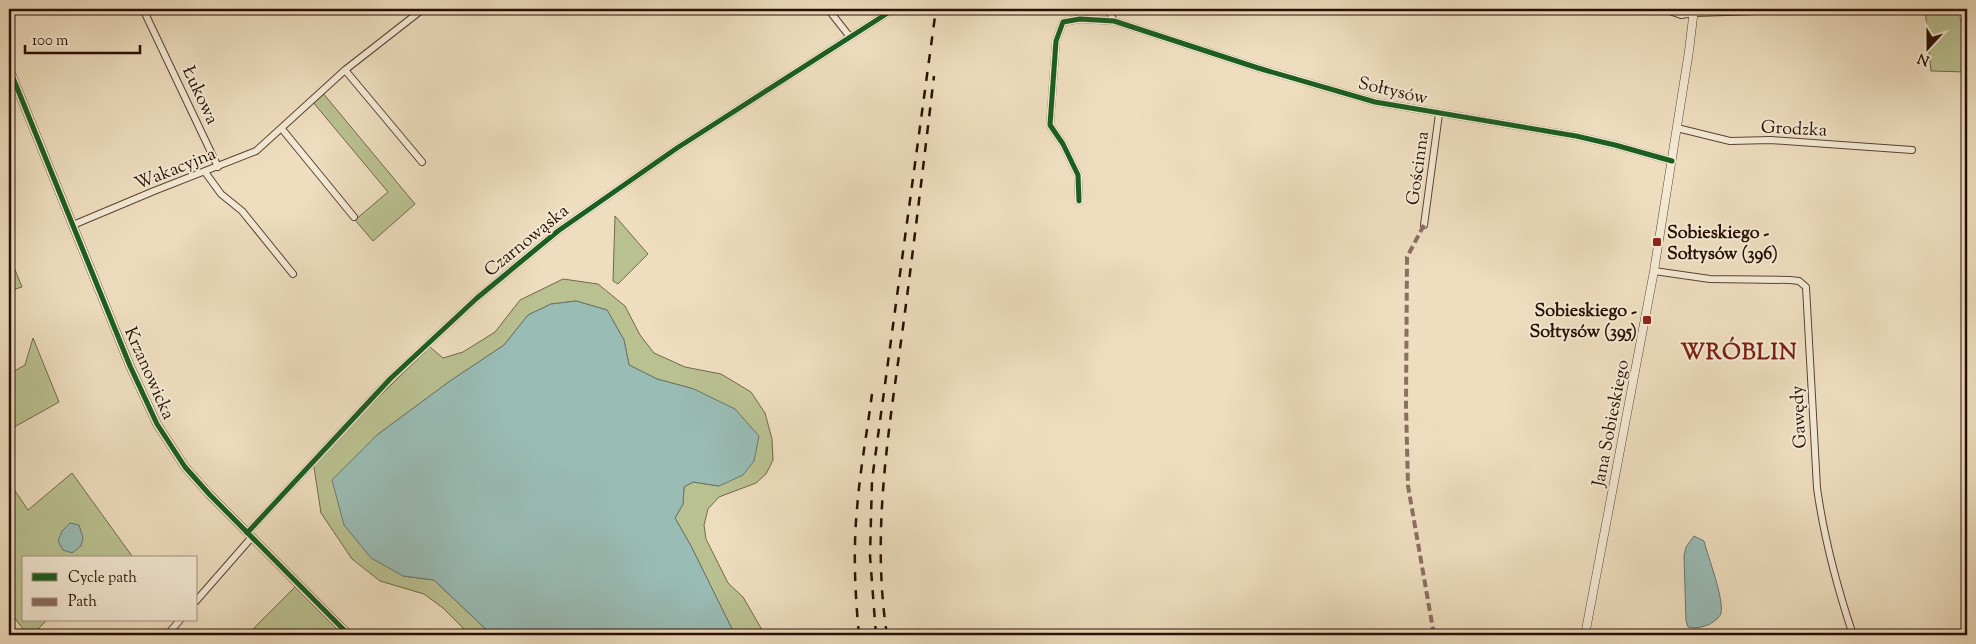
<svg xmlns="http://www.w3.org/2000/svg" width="1976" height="644" font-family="'Sorts Mill Goudy',serif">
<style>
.green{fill:#bac191;stroke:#72684a}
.water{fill:#99bcb5;stroke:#6c766e}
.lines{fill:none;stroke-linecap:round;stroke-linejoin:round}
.minor-casing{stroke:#5a4233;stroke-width:8}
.tertiary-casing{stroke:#5a4233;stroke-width:9}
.minor{stroke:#f4ead5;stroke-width:6}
.tertiary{stroke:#f4ead5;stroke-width:8}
.rail{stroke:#290e04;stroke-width:2.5;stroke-dasharray:9 9;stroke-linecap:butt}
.quiet{stroke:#8d6e63;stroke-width:4;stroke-dasharray:8 4;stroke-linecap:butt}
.cycleway-casing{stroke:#f4ead5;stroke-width:8}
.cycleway{stroke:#1b5e20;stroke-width:5}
.poi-dot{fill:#8f2418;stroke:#f4ead5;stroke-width:2}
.labels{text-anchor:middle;stroke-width:4;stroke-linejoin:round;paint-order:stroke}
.street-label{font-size:18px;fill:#290e04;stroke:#f4ead5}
.poi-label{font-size:18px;font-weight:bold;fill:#290e04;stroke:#f4ead5;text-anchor:start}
.district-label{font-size:22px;font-weight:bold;letter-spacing:1px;fill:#7a1f14;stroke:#f4ead5}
</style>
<rect width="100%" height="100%" fill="#eedebf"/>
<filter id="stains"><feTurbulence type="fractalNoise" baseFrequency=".004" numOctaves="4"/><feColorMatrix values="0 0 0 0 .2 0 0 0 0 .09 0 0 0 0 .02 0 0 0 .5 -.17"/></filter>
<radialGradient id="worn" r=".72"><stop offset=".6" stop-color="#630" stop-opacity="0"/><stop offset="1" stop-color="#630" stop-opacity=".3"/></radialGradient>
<path class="green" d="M1925,9H1967V72L1931,71Z
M322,92L415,204L373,241L355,220L388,192L312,101Z
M615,216L648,254L618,284L613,281Z
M9,255L22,287L9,291Z
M563,279L598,284L625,306L640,335L654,353L685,367L721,374L751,392L765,413L772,439L773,460L766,474L756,483L719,497L708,509L704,525L706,539L728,583L743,597L765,635H735L691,546L675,518L683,504L684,487L693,482L719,486L694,389L657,379L629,365L624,340L607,310L576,301L551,304L528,315L504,345L450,381L377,435L403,576L434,580L492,635H470L443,608L424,594L380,581L352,559L321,513L313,461L430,347L443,358L463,352L495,332L520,300Z
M33,338L59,402L9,430V374L25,365Z
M72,473L132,556L131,558H24V620H47L32,635H28L9,611V482L28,510Z
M298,584L342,628L335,635H247Z"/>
<path class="water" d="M576,301L607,310L624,340L629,365L657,379L694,389L735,409L759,436L754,461L743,475L719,486L693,482L684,487L683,504L675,518L691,546L735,635H492L434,580L403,576L371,558L344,525L332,480L377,435L450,381L504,345L528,315L551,304Z
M70,523L79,525L83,538L81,546L72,553L63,550L58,541L62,531Z
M1694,536L1704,541C1708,557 1724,598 1721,613C1720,618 1714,621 1710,624C1704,627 1694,629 1688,627L1686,621L1684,556L1686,547Z"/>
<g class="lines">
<g class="minor-casing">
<path id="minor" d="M143,9L218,167
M828,9L850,37
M1108,9L1114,21
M1664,9L1681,15L1694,13L1821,9
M345,70L422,162
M1677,128L1730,141L1771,140L1912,150
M282,129L354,217
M205,172L221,194L242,211L293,274
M1079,201L1078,175L1063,144L1050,125L1056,41L1063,22L1080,19L1114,21L1258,68L1375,102L1576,136L1615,145L1672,161
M73,225L154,191L256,151L345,70L423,9
M1424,225L1439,114
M1654,271L1710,279L1790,280L1799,281L1806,287L1817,488C1824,538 1837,587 1853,635
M247,533L390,379L477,298L558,231L677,148L894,9
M196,601L252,537
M167,635L180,620"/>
</g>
<g class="tertiary-casing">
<path id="tertiary" d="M1959,9L1967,22
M9,68L130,366L157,424L185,467L210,495L349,635
M1585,635L1654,271L1689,51L1694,9"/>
</g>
<use href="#minor" class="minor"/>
<use href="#tertiary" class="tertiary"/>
<path class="rail" d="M859,635C855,593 853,551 857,509C860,470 867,433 872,394
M876,635L870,556L872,480L936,9
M887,635C871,532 889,429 903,327C914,244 924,160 934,76"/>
<path class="quiet" d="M1424,225L1407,257L1406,406L1408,486L1434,635"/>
<g class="cycleway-casing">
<path id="cycleway" d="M9,68L130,366L157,424L185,467L210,495L349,635
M1079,201L1078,175L1063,144L1050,125L1056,41L1063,22L1080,19L1114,21L1258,68L1375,102L1576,136L1615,145L1672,161
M247,533L390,379L477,298L558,231L677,148L894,9"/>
</g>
<use href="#cycleway" class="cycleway"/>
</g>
<g class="poi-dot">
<rect x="1652" y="237" width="10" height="10" rx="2.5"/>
<rect x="1642" y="315" width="10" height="10" rx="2.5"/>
</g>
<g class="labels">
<g class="street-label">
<text transform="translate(1393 90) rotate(13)" y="6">Sołtysów</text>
<text transform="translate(201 95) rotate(65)" y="6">Łukowa</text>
<text transform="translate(1794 128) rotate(3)" y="6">Grodzka</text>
<text transform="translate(175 168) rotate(-22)" y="6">Wakacyjna</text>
<text transform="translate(1417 168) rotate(-82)" y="6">Gościnna</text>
<text transform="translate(526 240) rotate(-39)" y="6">Czarnowąska</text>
<text transform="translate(150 373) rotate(66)" y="6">Krzanowicka</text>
<text transform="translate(1798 417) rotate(-93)" y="6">Gawędy</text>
<text transform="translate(1610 423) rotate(-79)" y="6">Jana Sobieskiego</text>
</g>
<g class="poi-label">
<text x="1667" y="238">Sobieskiego -<tspan x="1667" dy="21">Sołtysów (396)</tspan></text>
<text x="1637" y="316" text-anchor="end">Sobieskiego -<tspan x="1637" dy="21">Sołtysów (395)</tspan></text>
</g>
<g class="district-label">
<text x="1739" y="359">WRÓBLIN</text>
</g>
</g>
<rect width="1976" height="644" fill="none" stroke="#eedebf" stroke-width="30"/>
<rect x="10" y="10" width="1956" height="624" fill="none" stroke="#290e04" stroke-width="2.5"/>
<rect x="15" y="15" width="1946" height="614" fill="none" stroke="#290e04"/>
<rect x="22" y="556" width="175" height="65" fill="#f4ead5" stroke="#a39281"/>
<rect x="32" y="573" width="25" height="8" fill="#1b5e20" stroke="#a39281"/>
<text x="68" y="582" font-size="15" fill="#290e04">Cycle path</text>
<rect x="32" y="598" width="25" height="8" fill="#8d6e63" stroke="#a39281"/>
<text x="68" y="606" font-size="15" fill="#290e04">Path</text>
<g transform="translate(1928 48) rotate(201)" stroke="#f4ead5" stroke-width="4" paint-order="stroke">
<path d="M0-4L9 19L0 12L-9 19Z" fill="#290e04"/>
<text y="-8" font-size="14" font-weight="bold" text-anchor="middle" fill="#290e04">N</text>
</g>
<path d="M25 45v8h115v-8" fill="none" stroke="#290e04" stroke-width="2.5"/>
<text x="32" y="45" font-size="15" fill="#290e04" stroke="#f4ead5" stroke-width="4" paint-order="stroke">100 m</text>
<rect width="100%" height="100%" filter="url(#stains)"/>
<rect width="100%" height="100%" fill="url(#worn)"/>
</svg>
